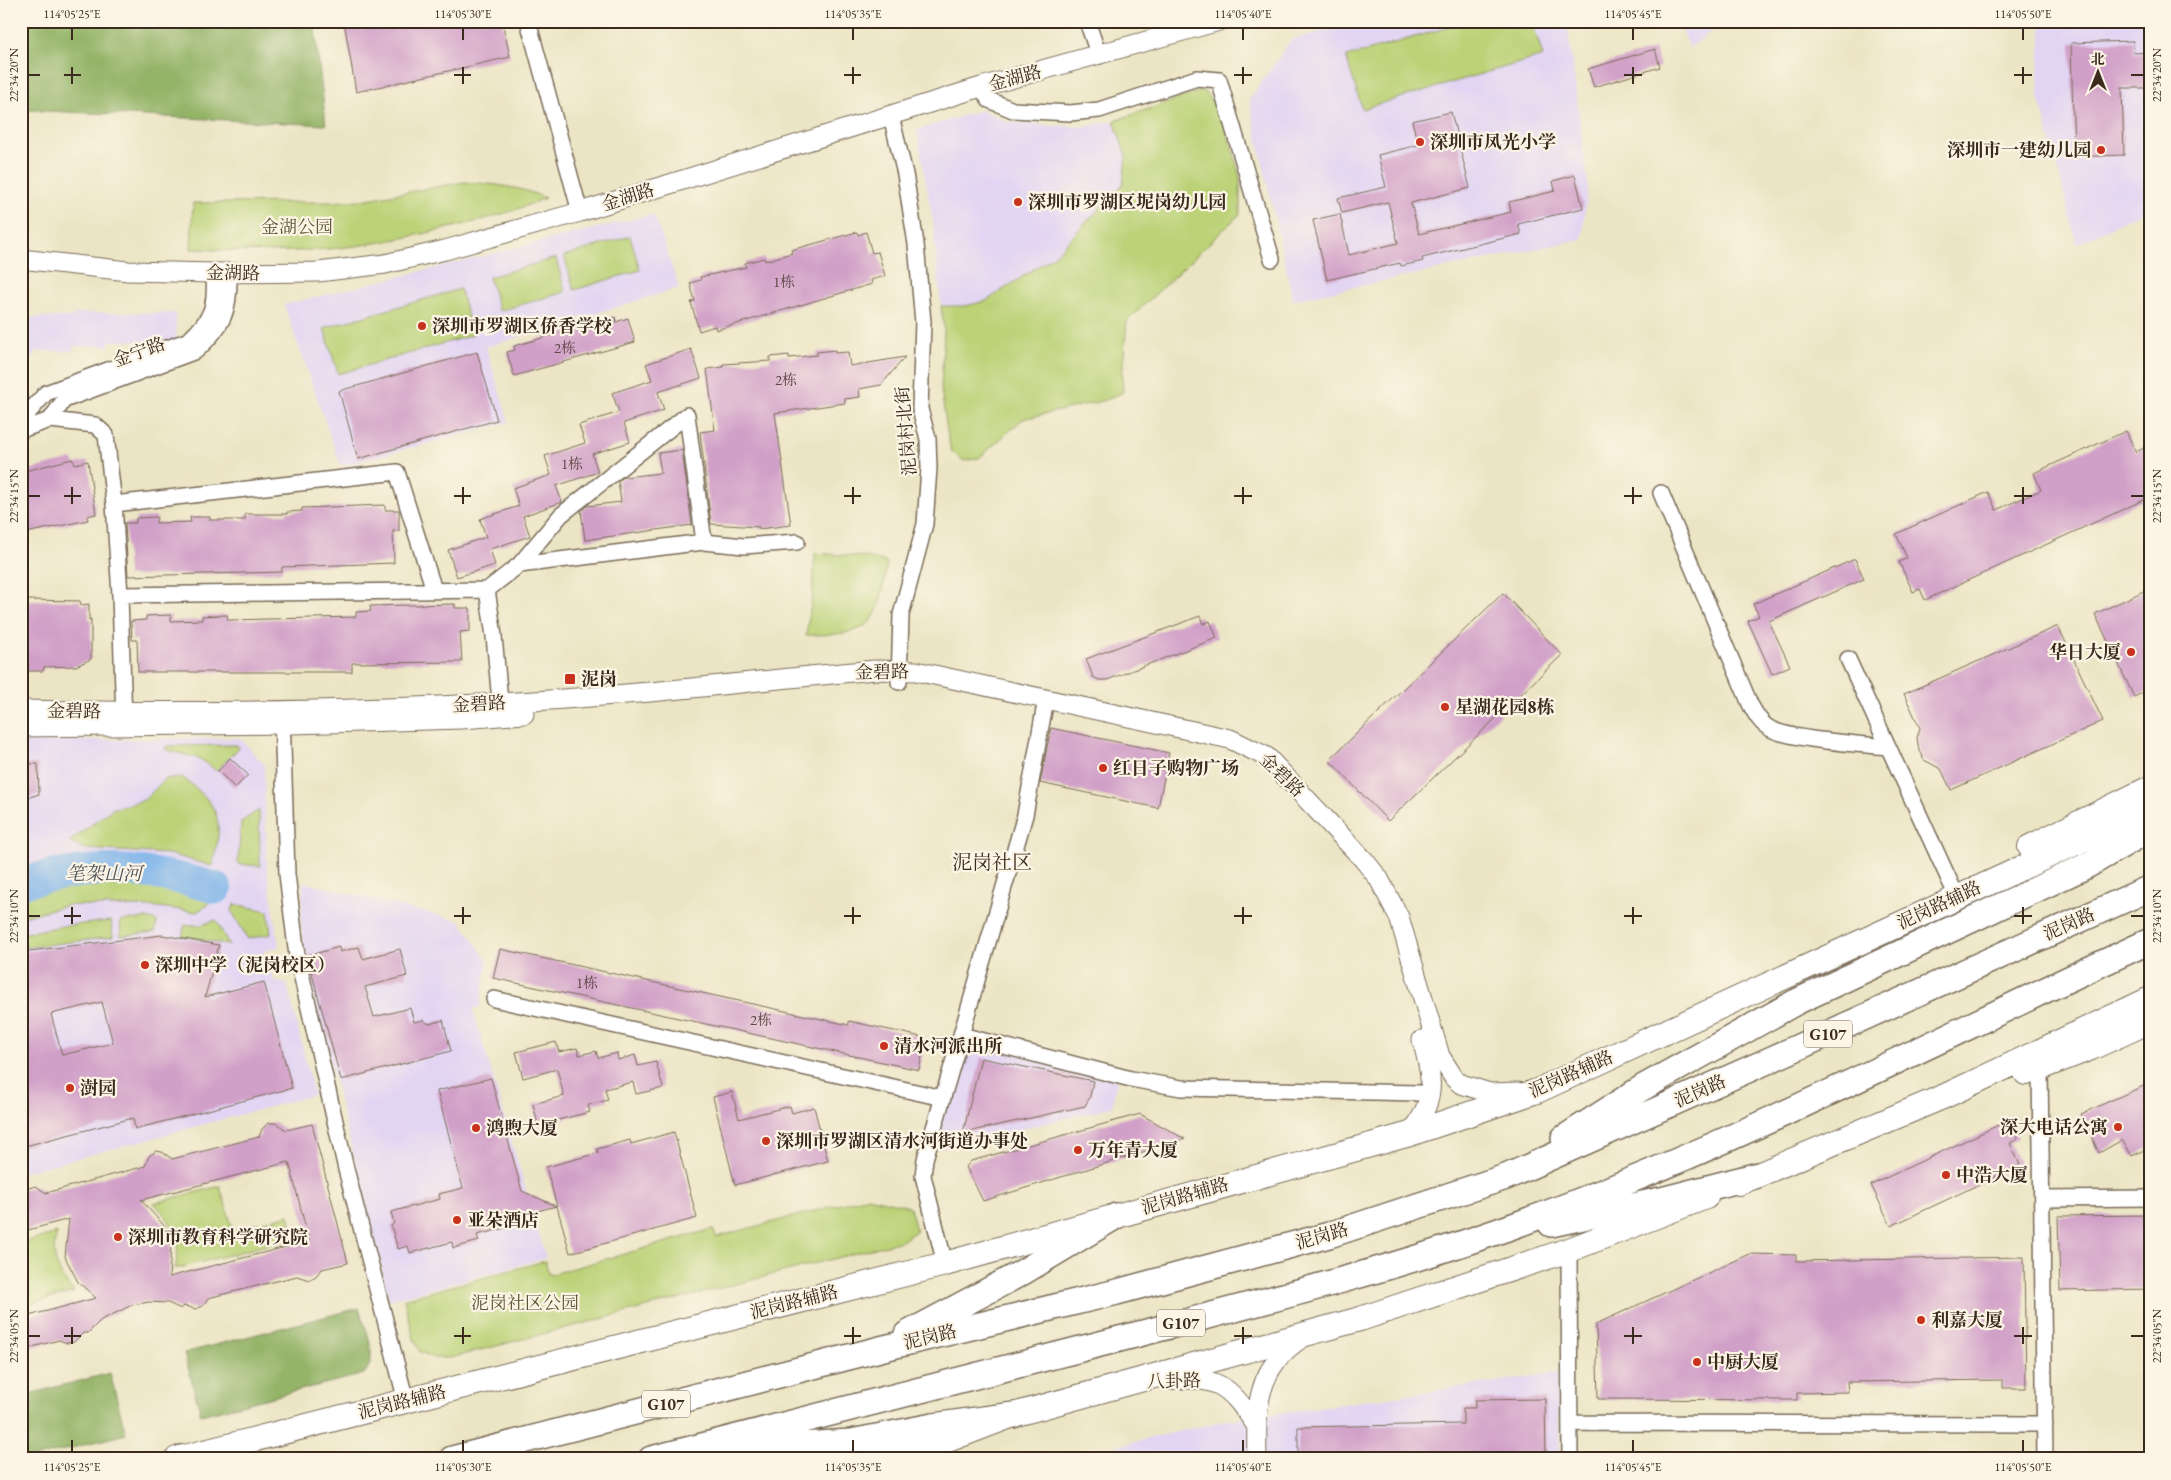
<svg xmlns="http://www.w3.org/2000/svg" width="2171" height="1480" font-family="'EB Garamond','Noto Serif SC',serif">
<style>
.built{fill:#e2d4f3}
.green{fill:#bbd277;stroke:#7b7e4a}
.forest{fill:#94b468;stroke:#686f43}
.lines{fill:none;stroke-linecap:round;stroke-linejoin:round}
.river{stroke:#7bb2ea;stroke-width:32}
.building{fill:#d1a0c8;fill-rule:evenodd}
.minor-casing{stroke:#796b58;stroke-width:18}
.tertiary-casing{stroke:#796b58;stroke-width:21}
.primary-casing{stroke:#796b58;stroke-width:26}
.trunk-casing{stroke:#796b58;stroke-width:28}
.minor{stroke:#fff;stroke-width:15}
.tertiary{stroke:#fff;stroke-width:19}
.primary{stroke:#fff;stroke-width:24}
.trunk{stroke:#fff;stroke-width:25}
.ticks{fill:none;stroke:#3b2a1e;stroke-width:2}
.poi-dot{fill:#c8321e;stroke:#fcf5e5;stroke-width:2}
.labels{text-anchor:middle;stroke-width:4.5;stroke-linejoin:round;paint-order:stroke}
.number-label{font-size:15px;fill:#604848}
.shield{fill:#fcf5e5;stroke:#75675a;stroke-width:1}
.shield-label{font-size:16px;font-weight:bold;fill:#3b2a1e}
.street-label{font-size:18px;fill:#3b2a1e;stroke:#fcf5e5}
.poi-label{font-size:18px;font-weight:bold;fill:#3b2a1e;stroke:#fcf5e5;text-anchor:start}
.park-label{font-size:18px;fill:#5b5434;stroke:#fcf5e5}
.water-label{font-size:19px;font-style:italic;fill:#4e535b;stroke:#fcf5e5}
.quarter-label{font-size:20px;fill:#3b2a1e;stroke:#fcf5e5}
.neatline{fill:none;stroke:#3b2a1e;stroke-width:2}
.ticks-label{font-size:12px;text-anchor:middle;fill:#3b2a1e}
</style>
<rect width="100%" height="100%" fill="#fcf5e5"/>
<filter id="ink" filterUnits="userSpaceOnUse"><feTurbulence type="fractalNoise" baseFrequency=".02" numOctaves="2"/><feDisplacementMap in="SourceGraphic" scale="10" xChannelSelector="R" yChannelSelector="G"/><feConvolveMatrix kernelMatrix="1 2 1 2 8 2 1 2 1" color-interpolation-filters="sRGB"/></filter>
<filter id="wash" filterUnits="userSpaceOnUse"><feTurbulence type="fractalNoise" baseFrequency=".0096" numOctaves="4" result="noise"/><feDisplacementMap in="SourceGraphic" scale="20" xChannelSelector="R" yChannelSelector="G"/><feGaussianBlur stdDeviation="1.12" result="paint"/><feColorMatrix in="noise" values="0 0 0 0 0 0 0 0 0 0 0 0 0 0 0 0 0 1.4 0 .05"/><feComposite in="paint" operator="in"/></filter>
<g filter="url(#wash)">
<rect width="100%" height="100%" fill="#ece5c5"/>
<path class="built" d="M1366,21H1567L1588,185L1582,239L1293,300L1249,100L1292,39Z
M1679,21H1725L1689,48Z
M2042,21H2150V208L2077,244L2038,93Z
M982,110L1005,121L1039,125L1083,127L1114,121L1126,156L1123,184L1055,255L1014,284L986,301L965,306H941L933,221L917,130Z
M654,214L679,288L486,347L509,422L341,466L284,305Z
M75,313H176V341H109V346H73V351H35L34,358H21V318L74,317Z
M240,738L264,764L267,868L279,947L263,951L274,980L287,984L314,1095L21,1173V741Z
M303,882L460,921L488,961L480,1006L473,1010L546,1258L389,1300L308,973L301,924Z
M955,1037L1118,1073L1112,1107L939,1149L933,1133Z
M1558,1373L1560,1459H1063L1222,1421Z"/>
<path class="green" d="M1470,21H1532L1543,56L1362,109L1346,57Z
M1203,90L1220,111L1234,154L1240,179V214L1127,321L1122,376L1123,392L1106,400L1023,419L979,458L964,461L951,451L947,431L941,389L944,329L941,306H965L986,301L1055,255L1123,184L1126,156L1114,121Z
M464,182C491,184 520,186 545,198C512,213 476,222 440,230C392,241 343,250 294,251C260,253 225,250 191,249L193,203L331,202L362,200Z
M630,236L640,270L574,290L564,256Z
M556,258L565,292L499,311L489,277Z
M460,289L473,335L338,374L324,328Z
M815,553L866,557L887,562C879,627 873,635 806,635L812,598Z
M237,745L239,748L216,771C196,752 188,758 165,749L167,746Z
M182,777C221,806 224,820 212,866L169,854L85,849L69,842L112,809L144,800L165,779Z
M259,810L260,866L238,864L241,822Z
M127,884L153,886L210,897L208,905L196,912L158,907L69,905L21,917V898L74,887Z
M234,904L268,911L271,934L248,939L232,912Z
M146,918L157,921L155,932L121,936L120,921Z
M216,920L229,945L182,936L185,925H201Z
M111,921L113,937L21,948V934L63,926Z
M220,1186L233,1230L289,1215L294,1238L175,1269C182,1239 175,1225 154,1203Z
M868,1197L910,1207L916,1231L902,1241L879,1247L450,1358H434L420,1352L414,1339L404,1299L545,1261L549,1275L713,1229L716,1237Z
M57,1233C50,1256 58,1275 74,1292L21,1306V1243Z"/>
<path class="forest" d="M21,21H314L326,125L27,110L21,59Z
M359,1308C365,1328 380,1356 364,1374L201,1415L184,1353Z
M110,1373L126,1434L30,1459H21V1396Z"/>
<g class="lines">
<path class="river" d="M21,883C94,863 144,867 216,888"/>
</g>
<g id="blocks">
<path class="building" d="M344,21H502L510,57L356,92Z
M2133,41L2134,53L2150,52V88H2122L2124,155L2074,157L2071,43Z
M1655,49L1660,67L1594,87L1588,69Z
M1451,112L1470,188L1411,203L1419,234L1511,212L1509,202L1555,191L1553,181L1575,175L1583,208L1518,224L1521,234L1422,258L1423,261L1401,266L1400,263L1327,280L1313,220L1340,214L1349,255L1398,243L1388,202L1342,213L1338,198L1386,187L1378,155L1418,145L1412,121Z
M857,232L858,235L866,232L872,253L878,252L885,276L871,280L872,284L716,330L715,326L699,331L691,302L695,301L690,283L701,280L700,277L746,267L745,263L764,258L765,261L792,253L791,250Z
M615,317L616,322L628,318L635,342L514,376L507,352L515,350L514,346Z
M691,349L701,378L658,392L664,410L624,423L630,442L592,454L598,472L556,486L562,502L523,516L530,536L490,549L495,565L457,577L448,550L486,537L480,519L519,506L513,488L551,475L545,456L585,443L579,425L619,412L612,393L652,380L646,364Z
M835,350V353L848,352L850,366L905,357L881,385L859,389L860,397L845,399V403L775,413L791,525L759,529V527L711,524L700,432L715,430L707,369L723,367V364L770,361V357L789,355V358L817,355V352Z
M477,352L497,420L358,459L339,391Z
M2126,431L2136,452L2144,448L2150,462V497L1925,600L1920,589L1913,592L1899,562L1907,558L1896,534L1988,492L1996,510L2041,490L2034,473Z
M682,450L692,525L585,540L581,511L587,506L621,502L618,481L624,477L661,473L658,453Z
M72,459L75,464L88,461L96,514L87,516L88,520L21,534V472Z
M385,505V510H399V531H393L394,563L282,567V572L128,576L125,523H136V518L157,517L156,523L191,522L190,517H210V520H245V514H287V512L302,511V508Z
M1855,559L1864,579L1769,621L1790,666L1772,674L1748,621L1759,616L1753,604Z
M2150,588V689L2134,697L2095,614Z
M1503,593L1562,655L1388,821L1329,760Z
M26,600L80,601L81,605L89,604V620L91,619V659L76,666L44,667L43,671H25V668H21V605H26Z
M455,604V608H470V631L460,632L462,662L352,663V672H138L137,640H132L131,621L146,620V616L171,615V621L202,620V616L227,615L228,620L356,617V612L371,611L370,606Z
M1200,616L1203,624L1210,621L1217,638L1107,680H1099L1093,677L1086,659Z
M2058,626L2103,721L1951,790L1941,769L1924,760L1919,751L1917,738L1920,728L1904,694Z
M1051,728L1169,753L1158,808L1040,783Z
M230,758L248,775L235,788L218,771Z
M21,764H38L39,794L21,800Z
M162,935L219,945L205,997L264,982L292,1088L135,1129L133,1118L21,1147V952ZM102,1002L113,1043L62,1055L51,1014Z
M339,947L340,952L359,947L363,959L400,949L407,976L365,987L374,1017L410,1008L414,1022L423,1020L429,1024L443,1020L451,1051L341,1080L307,956Z
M500,949L849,1025V1021L926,1038L919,1070L493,978Z
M556,1042L559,1052L577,1048L579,1055L596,1051L598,1058L617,1053L618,1060L635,1055L638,1066L656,1062L663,1088L636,1094L633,1082L605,1089L608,1100L588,1105L590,1112L538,1125L533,1104L564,1096L557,1069L523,1078L516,1052Z
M981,1058L1093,1081L1090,1097L1085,1106L963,1133Z
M491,1078L522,1191L556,1206L519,1216L521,1224L477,1235L479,1241L453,1248L452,1242L410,1253L408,1246L398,1249L391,1226L394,1223L391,1212L440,1199L439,1194L463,1188L437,1091Z
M2150,1083V1147L2132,1156L2122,1140L2099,1153L2081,1114Z
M732,1092L739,1119L790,1106L792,1113L814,1107L828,1161L735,1185L713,1097Z
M1140,1114L1185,1139L983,1201L966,1167L971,1161Z
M2009,1120L2018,1139L2010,1143L2020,1165L1891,1226L1871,1185Z
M268,1123H276L286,1130L312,1124L348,1263L322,1269L316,1276L309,1280L297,1276L208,1298L203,1306L196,1309L184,1306L181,1309L168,1303L149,1302L132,1305L101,1320L88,1333H83L74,1342L67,1343L59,1340L21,1350V1318L96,1298L78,1282L65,1257L69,1219L21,1232V1195L25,1189L36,1186L46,1193L145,1166L149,1156L156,1151L162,1152L172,1159L259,1137L262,1129ZM289,1162L309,1241L169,1277L171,1246L168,1230L141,1200Z
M674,1132L697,1218L570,1253L546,1167L598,1153L597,1149L630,1140L631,1144Z
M2150,1215V1289L2060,1291L2058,1216Z
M1750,1254L1796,1255V1261L2024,1257L2026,1388H2003V1380L1847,1382L1848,1392L1797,1393V1400L1598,1399L1596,1324Z
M1545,1399L1546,1459H1298V1427L1463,1424V1408H1475V1400Z"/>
</g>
</g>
<g filter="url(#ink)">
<use href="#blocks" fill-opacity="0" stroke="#796b58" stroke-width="1"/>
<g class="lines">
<g class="minor-casing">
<path id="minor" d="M528,21L580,212
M1087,21L1099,56
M981,87L989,100L1013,110L1070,113L1099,110L1197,78L1219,80L1272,259
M891,116L905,174L916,244L923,322L920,409L928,439L929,468L925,524L901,615L899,682
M21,415L29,412L46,393L189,340C213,318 216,306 214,273
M50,420L95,425L106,435L114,504L120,595L124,722
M21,430L50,420L64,400L196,351C224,325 230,311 229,273
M1661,493L1750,704C1755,713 1760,723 1769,728C1789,740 1862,744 1888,747
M114,504L397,472L434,590
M704,542L744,546L797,542
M487,590L494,636L501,712
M120,595L487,590L519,565L561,515L687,415L704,542L519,565
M1848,659L1957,897
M282,714L287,874L297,956L346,1169L406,1401
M494,999L943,1098
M961,1035L1131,1079L1181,1088L1419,1093
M2040,1069L2045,1459
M2043,1199L2150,1198
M1569,1250L1570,1459
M945,1264L923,1176L925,1159L1025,815L1046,699
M1570,1423L2045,1424"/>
</g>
<g class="tertiary-casing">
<path id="tertiary" d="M21,259L128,271L214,273L318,272L385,264L445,250L580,212L981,87L1219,21
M21,710C180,713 340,712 498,703C624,697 749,681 875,670L916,671L1230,739L1267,757L1364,860L1379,879L1399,917L1440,1056L1454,1078L1461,1084L1490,1093L1518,1092
M21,727L292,724L462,719L524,714
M1410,1134C1437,1100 1433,1079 1422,1040
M1166,1380C1217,1376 1227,1383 1256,1425
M1257,1459C1256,1409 1255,1368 1302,1338"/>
</g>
<g class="primary-casing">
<path id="primary" d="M2030,847L2150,788
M2026,1073L2091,1048L2150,1021
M1739,1183L1945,1096L2150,999
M177,1459L945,1264L1410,1134L1537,1091L2150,809
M876,1459L945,1441L1013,1415L1360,1319L1569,1250L1706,1197"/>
</g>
<g class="trunk-casing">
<path id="trunk" d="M1564,1138L1642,1088L1796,1002L2088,865L2150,829
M1551,1224L1661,1200L1758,1175
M907,1334L1023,1272L1116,1216
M734,1449L851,1442L933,1426L1013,1415
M181,1459L182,1458
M452,1459L880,1349L1117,1292L1329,1235L1506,1177L1772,1059L2150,888
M651,1459C822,1415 992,1372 1162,1328C1273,1299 1384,1271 1493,1233C1719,1154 1932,1041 2150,941"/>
</g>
<use href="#minor" class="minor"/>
<use href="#tertiary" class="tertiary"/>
<use href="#primary" class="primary"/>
<use href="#trunk" class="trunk"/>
</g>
</g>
<path class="ticks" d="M72,28V40M463,28V40M853,28V40M1243,28V40M1633,28V40M2023,28V40M72,67V84M463,67V84M853,67V84M1243,67V84M1633,67V84M2023,67V84M28,75H40M64,75H81M454,75H471M844,75H861M1234,75H1252M1624,75H1642M2014,75H2032M2131,75H2144M72,487V504M463,487V504M853,487V504M1243,487V504M1633,487V504M2023,487V504M28,496H40M64,496H81M454,496H471M844,496H861M1234,496H1252M1624,496H1642M2014,496H2032M2131,496H2144M72,907V924M463,907V924M853,907V924M1243,907V924M1633,907V924M2023,907V924M28,916H40M64,916H81M454,916H471M844,916H861M1234,916H1252M1624,916H1642M2014,916H2032M2131,916H2144M72,1327V1344M463,1327V1344M853,1327V1344M1243,1327V1344M1633,1327V1344M2023,1327V1344M28,1336H40M64,1336H81M454,1336H471M844,1336H861M1234,1336H1252M1624,1336H1642M2014,1336H2032M2131,1336H2144M72,1440V1452M463,1440V1452M853,1440V1452M1243,1440V1452M1633,1440V1452M2023,1440V1452"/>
<g class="poi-dot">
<circle cx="1420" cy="142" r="5"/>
<circle cx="2101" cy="150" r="5"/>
<circle cx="1018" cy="202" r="5"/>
<circle cx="422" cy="326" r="5"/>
<circle cx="2131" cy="652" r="5"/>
<rect x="564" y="673" width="12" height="12" rx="2.5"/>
<circle cx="1445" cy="707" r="5"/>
<circle cx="1103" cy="768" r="5"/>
<circle cx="145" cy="965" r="5"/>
<circle cx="884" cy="1046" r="5"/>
<circle cx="70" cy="1088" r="5"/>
<circle cx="2118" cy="1127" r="5"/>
<circle cx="476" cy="1128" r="5"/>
<circle cx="766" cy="1141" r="5"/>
<circle cx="1078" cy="1150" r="5"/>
<circle cx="1946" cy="1175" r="5"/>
<circle cx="457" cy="1220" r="5"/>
<circle cx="118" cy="1237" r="5"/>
<circle cx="1921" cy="1320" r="5"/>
<circle cx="1697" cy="1362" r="5"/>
</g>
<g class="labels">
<g class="number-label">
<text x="784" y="287">1栋</text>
<text x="565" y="353">2栋</text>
<text x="786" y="385">2栋</text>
<text x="572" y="469">1栋</text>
<text x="587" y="988">1栋</text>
<text x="761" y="1025">2栋</text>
</g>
<g class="shield">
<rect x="1804" y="1020.5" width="48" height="27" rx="4"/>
<rect x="1157" y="1309.5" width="48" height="27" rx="4"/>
<rect x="642" y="1390.5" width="48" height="27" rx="4"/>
</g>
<g class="shield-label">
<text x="1828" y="1040">G107</text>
<text x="1181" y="1329">G107</text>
<text x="666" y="1410">G107</text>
</g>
<g class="street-label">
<text transform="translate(1015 78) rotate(-15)" y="6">金湖路</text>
<text transform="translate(628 197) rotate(-17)" y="6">金湖路</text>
<text transform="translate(233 273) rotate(1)" y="6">金湖路</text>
<text transform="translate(139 352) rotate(-20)" y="6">金宁路</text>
<text transform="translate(906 431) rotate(-95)" y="6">泥岗村北街</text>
<text transform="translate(882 672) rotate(-1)" y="6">金碧路</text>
<text transform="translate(479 704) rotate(-3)" y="6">金碧路</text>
<text transform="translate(74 711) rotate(1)" y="6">金碧路</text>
<text transform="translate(1282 775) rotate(44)" y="6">金碧路</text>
<text transform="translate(1939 905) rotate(-25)" y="6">泥岗路辅路</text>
<text transform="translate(2069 924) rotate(-24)" y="6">泥岗路</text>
<text transform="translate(1571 1074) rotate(-24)" y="6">泥岗路辅路</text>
<text transform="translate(1700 1091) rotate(-24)" y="6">泥岗路</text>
<text transform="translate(1185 1196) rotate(-16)" y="6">泥岗路辅路</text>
<text transform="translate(1322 1236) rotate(-16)" y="6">泥岗路</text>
<text transform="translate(794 1302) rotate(-14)" y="6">泥岗路辅路</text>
<text transform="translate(930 1337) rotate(-14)" y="6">泥岗路</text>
<text transform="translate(1174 1381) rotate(-1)" y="6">八卦路</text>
<text transform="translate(402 1402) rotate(-14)" y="6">泥岗路辅路</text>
</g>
<g class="poi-label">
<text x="1430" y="148">深圳市凤光小学</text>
<text x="2091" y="156" text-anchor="end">深圳市一建幼儿园</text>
<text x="1028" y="208">深圳市罗湖区坭岗幼儿园</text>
<text x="432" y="332">深圳市罗湖区侨香学校</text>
<text x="2121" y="658" text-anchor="end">华日大厦</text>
<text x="581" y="685">泥岗</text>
<text x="1455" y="713">星湖花园8栋</text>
<text x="1113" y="774">红日子购物广场</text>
<text x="155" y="971">深圳中学（泥岗校区）</text>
<text x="894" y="1052">清水河派出所</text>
<text x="80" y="1094">澍园</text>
<text x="2108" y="1133" text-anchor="end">深大电话公寓</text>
<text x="486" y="1134">鸿煦大厦</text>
<text x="776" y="1147">深圳市罗湖区清水河街道办事处</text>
<text x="1088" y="1156">万年青大厦</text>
<text x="1956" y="1181">中浩大厦</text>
<text x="467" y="1226">亚朵酒店</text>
<text x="128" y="1243">深圳市教育科学研究院</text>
<text x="1931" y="1326">利嘉大厦</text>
<text x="1707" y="1368">中厨大厦</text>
</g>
<g class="park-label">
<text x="297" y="233">金湖公园</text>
<text x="525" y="1309">泥岗社区公园</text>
</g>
<g class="water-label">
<text x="104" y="880">笔架山河</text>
</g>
<g class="quarter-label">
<text x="992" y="869">泥岗社区</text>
</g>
</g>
<rect width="2171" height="1480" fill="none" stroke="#fcf5e5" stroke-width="55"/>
<g transform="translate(2098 72)" stroke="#fcf5e5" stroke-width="4" paint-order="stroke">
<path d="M0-4L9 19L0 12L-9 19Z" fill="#3b2a1e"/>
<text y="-8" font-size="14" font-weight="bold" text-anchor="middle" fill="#3b2a1e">北</text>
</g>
<rect x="28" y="28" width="2116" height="1424" class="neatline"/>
<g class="ticks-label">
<text x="72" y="18">114°05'25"E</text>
<text x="463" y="18">114°05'30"E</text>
<text x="853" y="18">114°05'35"E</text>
<text x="1243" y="18">114°05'40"E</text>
<text x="1633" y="18">114°05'45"E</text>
<text x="2023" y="18">114°05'50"E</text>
<text transform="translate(14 75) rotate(-90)" y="4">22°34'20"N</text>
<text transform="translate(2157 75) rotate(-90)" y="4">22°34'20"N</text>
<text transform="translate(14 496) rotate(-90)" y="4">22°34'15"N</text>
<text transform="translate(2157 496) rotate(-90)" y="4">22°34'15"N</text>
<text transform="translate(14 916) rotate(-90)" y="4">22°34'10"N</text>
<text transform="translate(2157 916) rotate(-90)" y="4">22°34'10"N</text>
<text transform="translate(14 1336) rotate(-90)" y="4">22°34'05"N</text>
<text transform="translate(2157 1336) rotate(-90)" y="4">22°34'05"N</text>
<text x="72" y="1471">114°05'25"E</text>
<text x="463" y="1471">114°05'30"E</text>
<text x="853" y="1471">114°05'35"E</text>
<text x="1243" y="1471">114°05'40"E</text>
<text x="1633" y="1471">114°05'45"E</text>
<text x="2023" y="1471">114°05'50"E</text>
</g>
</svg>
